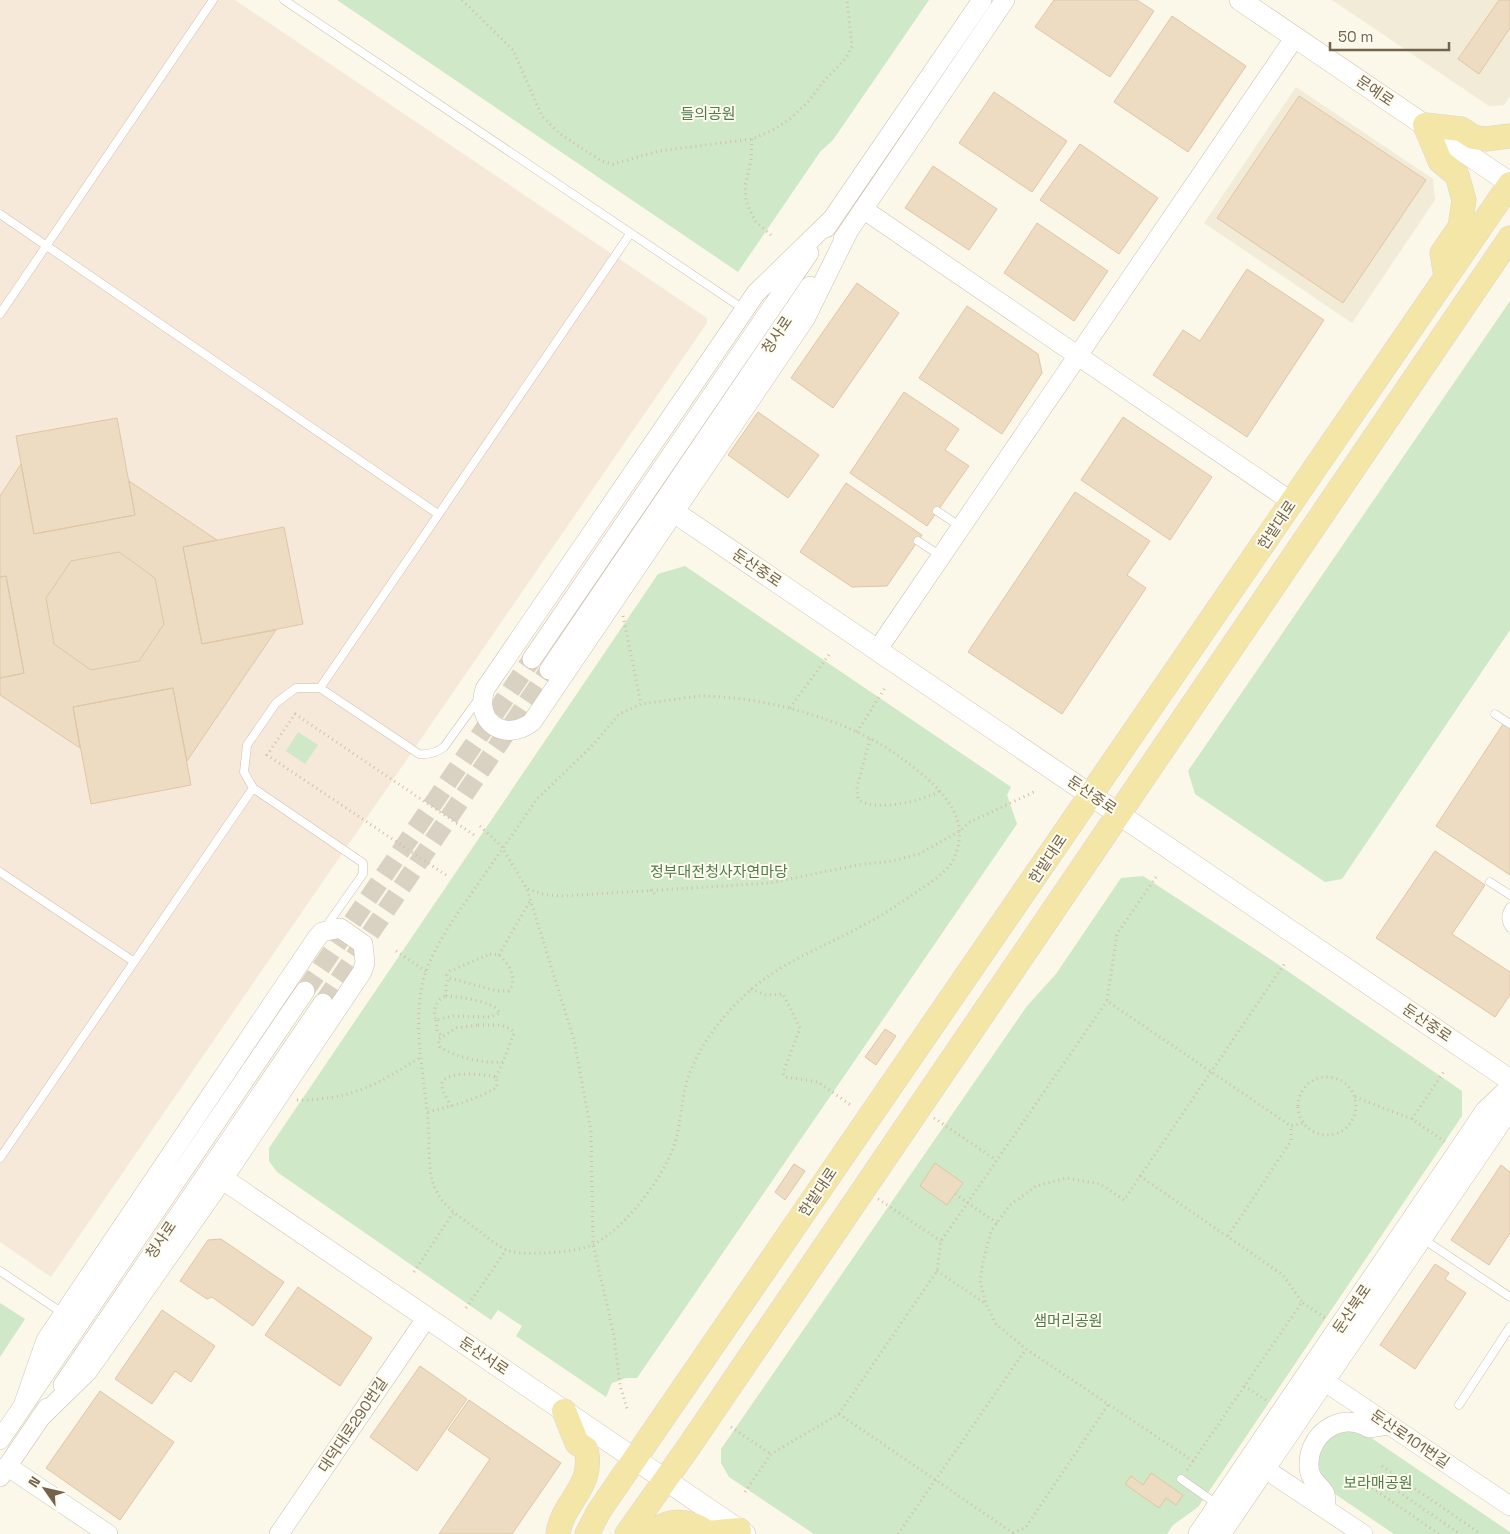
<svg xmlns="http://www.w3.org/2000/svg" width="1510" height="1534" font-family="'Space Grotesk','Noto Sans KR',sans-serif">
<style>
.residential{fill:#f2ebd7}
.commercial{fill:#f7e9da}
.green{fill:#cee8c8}
.building{fill:#eedcc2;stroke:#dfc6a4}
.lines{fill:none;stroke-linecap:round;stroke-linejoin:round}
.tertiary-tunnel{stroke:#d9d2c2;stroke-width:19;stroke-dasharray:19 9;stroke-linecap:butt}
.service-casing{stroke:#ccc2af;stroke-width:9}
.tertiary-casing{stroke:#ccc2af;stroke-width:20}
.secondary-casing{stroke:#cfc3ad;stroke-width:22}
.primary-casing{stroke:#dbd6d1;stroke-width:25}
.path{stroke:#d3c0a5;stroke-width:3;stroke-dasharray:1 4;stroke-linecap:butt}
.service{stroke:#fff;stroke-width:8}
.tertiary{stroke:#fff;stroke-width:19}
.secondary{stroke:#fff;stroke-width:21}
.primary{stroke:#f4e6a7;stroke-width:24}
.labels{text-anchor:middle;stroke-width:4;stroke-linejoin:round;paint-order:stroke}
.street-label{font-size:15px;fill:#73634e;stroke:#fefbef}
.park-label{font-size:15px;fill:#4f7d4a;stroke:#fefbef}
</style>
<rect width="100%" height="100%" fill="#fbf7e9"/>
<path class="residential" d="M1332,0H1510V96L1504,105L1489,106Z
M1296,87L1433,179L1435,200L1352,323L1204,223Z"/>
<path class="commercial" d="M0,0H235L707,318V323L51,1277L0,1242Z"/>
<path class="green" d="M337,0H929L833,140L820,152L738,272Z
M1510,301V630L1342,879L1325,882L1195,794L1188,771Z
M685,566L1011,787L1007,795L1017,824L637,1378H626L612,1383L606,1397L516,1336L522,1326L498,1310L491,1320L277,1172L269,1161V1148L658,574Z
M298,732L318,745L305,764L286,751Z
M1143,876L1267,957L1462,1091V1116L1214,1484L1198,1507L1173,1525L1167,1534H814L729,1477L721,1463V1449L1027,1006L1056,974L1121,878Z
M0,1303L25,1319L0,1357Z
M1346,1428L1364,1433L1510,1532V1534H1394L1329,1490L1316,1467L1324,1442Z"/>
<path class="building" d="M1054,0H1137L1154,11L1110,77L1035,27Z
M1499,0H1510V28L1479,74L1458,59Z
M1172,16L1246,66L1188,152L1114,102Z
M994,92L1067,141L1032,192L959,143Z
M1299,96L1426,180L1343,303L1217,218Z
M1080,144L1158,198L1119,254L1040,200Z
M933,166L997,209L969,250L905,208Z
M1037,223L1108,271L1074,321L1004,273Z
M1247,269L1324,320L1247,437L1153,375L1183,330L1200,341Z
M857,283L899,313L833,408L791,378Z
M967,306L1038,354L1042,373L1002,434L919,378Z
M904,392L959,429L945,450L969,466L927,526L850,473Z
M758,412L819,455L788,498L728,455Z
M1123,417L1212,477L1170,540L1081,480Z
M117,418L135,515L34,534L16,436Z
M21,464L34,534L135,515L129,481L217,540L183,547L202,644L276,630L187,761L173,688L73,707L80,748L0,695V678L24,673L6,576L0,577V496Z
M846,483L922,535L887,586L852,587L800,552Z
M1075,492L1150,541L1127,575L1146,588L1062,714L968,652Z
M284,527L303,624L202,644L183,547Z
M119,552L155,578L164,624L139,661L91,670L54,644L46,598L71,561Z
M6,576L24,673L0,678V577Z
M173,688L191,785L91,804L73,707Z
M1503,724L1510,728V875L1436,826Z
M1435,851L1485,885L1452,934L1510,972V995L1495,1017L1376,938Z
M885,1029L896,1036L876,1065L865,1057Z
M935,1163L963,1183L947,1205L920,1186Z
M794,1164L805,1171L785,1200L775,1192Z
M1501,1165L1510,1172V1233L1489,1265L1451,1240Z
M221,1239L284,1282L253,1326L212,1297L207,1299L180,1281L208,1240Z
M1435,1264L1449,1273L1445,1279L1466,1293L1415,1369L1380,1345Z
M298,1287L372,1338L340,1386L265,1335Z
M162,1310L215,1346L191,1382L175,1371L152,1404L115,1379Z
M420,1366L467,1399L417,1471L370,1437Z
M100,1391L174,1442L120,1520L46,1468Z
M469,1400L561,1463L512,1534H439L490,1459L448,1430Z
M1151,1473L1183,1495L1176,1505L1166,1498L1159,1508L1125,1484L1131,1476L1143,1485Z"/>
<g class="lines">
<path class="tertiary-tunnel" d="M305,991L532,659
M323,1003L549,670"/>
<g class="service-casing">
<path id="service" d="M284,0L745,310
M0,214L438,514
M0,314L213,0
M937,511L961,527
M918,541L941,556
M320,688L419,754C429,755 436,753 444,747L480,697
M1495,714L1510,724
M253,788L363,863V874L325,928
M0,872L133,961
M1490,882L1510,895
M1510,907C1505,915 1505,920 1510,928
M0,1158L253,788L244,772L247,745L276,703L296,688H320L630,234
M1423,1239L1510,1297
M0,1271L64,1314
M1459,1405L1510,1327
M1181,1479L1218,1505"/>
</g>
<g class="tertiary-casing">
<path id="tertiary" d="M863,209L1292,502
M832,219L756,293L485,689C474,722 504,743 532,722L805,319L849,230
M826,228L982,0
M843,239L1005,0
M878,649L1295,37
M532,659L809,253
M549,670L810,286
M1312,1373L1510,1506
M63,1385L323,1003
M23,1406L46,1340L316,939L322,932L340,928L363,944L365,963L362,972L223,1179L88,1371L40,1418
M0,1440L305,991
M1253,1461L1363,1534
M7,1466L108,1534
M0,1477L47,1408
M1326,1509C1326,1505 1326,1498 1325,1494C1320,1484 1310,1482 1309,1467C1307,1435 1340,1410 1369,1428L1388,1425
M279,1534L427,1317"/>
</g>
<g class="secondary-casing">
<path id="secondary" d="M1240,0L1510,183
M674,512L1510,1080
M223,1179L745,1534
M1199,1534L1486,1111L1510,1088
M1220,1534L1501,1121L1510,1098"/>
</g>
<g class="primary-casing">
<path id="primary" d="M1446,277L1442,253L1460,227L1464,200L1457,175L1440,161L1425,125L1461,129L1473,137L1486,139L1510,136
M558,1534C562,1502 595,1487 586,1449L577,1443L564,1411
M587,1534L599,1511L1510,184
M627,1534L690,1445L1510,238
M652,1534C668,1517 690,1520 708,1533L739,1530"/>
</g>
<path class="path" d="M462,0L513,50L542,116L559,133L601,161L613,164L659,151L752,139L773,130L790,119L807,103L824,81L846,58L852,46L847,0
M752,139L751,161L745,187L746,201L755,221L771,235
M623,616L641,704
M699,696C763,696 853,720 904,760C925,776 955,799 959,827C961,839 957,856 949,866C940,878 924,886 912,895C895,907 878,918 860,927C820,949 776,964 743,997C720,1018 696,1051 687,1081C679,1108 682,1133 668,1160C654,1188 621,1232 592,1245C577,1251 561,1252 545,1253C532,1253 517,1255 505,1249C493,1243 482,1233 471,1225C433,1199 429,1186 429,1140C428,1091 413,1039 421,991C425,964 441,939 455,917L537,799L593,745L619,714L641,704Z
M790,708L831,652
M857,732L885,688
M870,739L857,787L858,799C875,813 922,801 940,791
M480,826L502,847L527,889L574,1040L591,1131L593,1244L614,1336L620,1385L628,1412
M446,875L267,755L295,714L474,835
M1156,877L1117,934L1107,1001L1291,1126L1303,1123
M528,889L546,895L563,896L770,883L857,865L892,861L919,854L960,831L970,822L1034,792
M650,890L655,894
M396,951L427,972
M490,954L499,955C509,963 518,979 509,991H497L449,978L447,975L450,971Z
M499,955L531,899
M751,989L766,995L783,994L800,1028L783,1073L785,1077L818,1082L852,1106
M446,996C459,997 495,1001 500,1013L490,1017L453,1016L436,1020C432,1011 436,999 446,996Z
M446,996V986L449,978
M436,1020L437,1031L441,1035
M478,1025H500L511,1029L514,1033L503,1062C484,1064 455,1057 440,1047L438,1039L457,1028Z
M496,1077L503,1062
M1298 1106a29 29 0 1 1 58 0a29 29 0 1 1-58 0Z
M1355,1097L1412,1119L1445,1142
M297,1100C351,1100 377,1085 422,1056
M428,1112C451,1106 477,1100 497,1087L496,1077C486,1074 439,1069 442,1087C443,1093 448,1100 451,1106
M934,1118L996,1160
M1412,1119L1445,1070
M1140,1176L1283,1275L1302,1302
M955,1194L997,1223
M878,1199L941,1241
M1228,1236L1291,1141V1126
M937,1271L986,1304
M414,1272L453,1213
M466,1308L506,1250
M1244,1386L1269,1402
M839,1414L937,1271L941,1241L1107,1001
M731,1427L771,1454
M1193,1461L1026,1349L996,1324L986,1304L980,1281L983,1262L991,1231L1010,1205L1036,1186L1067,1178L1100,1184L1124,1200L1285,963
M1382,1466L1481,1534
M1187,1470L1302,1302L1325,1318
M1374,1475L1460,1534
M1368,1485L1439,1534
M745,1492L771,1454L839,1414L1013,1533
M1013,1533L1026,1527L1108,1405
M898,1534L1026,1349"/>
<use href="#service" class="service"/>
<use href="#tertiary" class="tertiary"/>
<use href="#secondary" class="secondary"/>
<use href="#primary" class="primary"/>
</g>
<g class="labels">
<g class="street-label">
<text transform="translate(1375 91) rotate(34)" y="5">문예로</text>
<text transform="translate(777 335) rotate(-56)" y="5">청사로</text>
<text transform="translate(1277 525) rotate(-56)" y="5">한밭대로</text>
<text transform="translate(757 568) rotate(34)" y="5">둔산중로</text>
<text transform="translate(1092 795) rotate(34)" y="5">둔산중로</text>
<text transform="translate(1048 859) rotate(-56)" y="5">한밭대로</text>
<text transform="translate(1427 1023) rotate(34)" y="5">둔산중로</text>
<text transform="translate(818 1192) rotate(-56)" y="5">한밭대로</text>
<text transform="translate(161 1240) rotate(-56)" y="5">청사로</text>
<text transform="translate(1352 1309) rotate(-56)" y="5">둔산북로</text>
<text transform="translate(484 1356) rotate(34)" y="5">둔산서로</text>
<text transform="translate(353 1425) rotate(-56)" y="5">대덕대로290번길</text>
<text transform="translate(1410 1439) rotate(34)" y="5">둔산로101번길</text>
</g>
<g class="park-label">
<text x="708" y="119">들의공원</text>
<text x="719" y="877">정부대전청사자연마당</text>
<text x="1068" y="1326">샘머리공원</text>
<text x="1378" y="1488">보라매공원</text>
</g>
</g>
<g transform="translate(45 1489) rotate(304)" stroke="#fefbef" stroke-width="4" paint-order="stroke">
<path d="M0-4L9 19L0 12L-9 19Z" fill="#73634e"/>
<text y="-8" font-size="14" font-weight="bold" text-anchor="middle" fill="#73634e">N</text>
</g>
<path d="M1330 42v8h119v-8" fill="none" stroke="#73634e" stroke-width="2.5"/>
<text x="1338" y="42" font-size="15" fill="#73634e" stroke="#fefbef" stroke-width="4" paint-order="stroke">50 m</text>
</svg>
